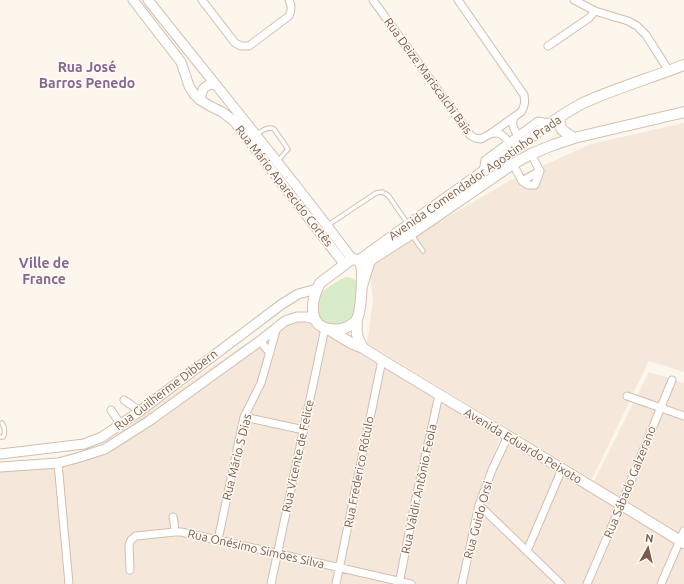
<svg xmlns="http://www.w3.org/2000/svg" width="684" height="584" font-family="Ubuntu,sans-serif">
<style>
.residential{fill:#f5e8da}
.green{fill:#d8ecc9}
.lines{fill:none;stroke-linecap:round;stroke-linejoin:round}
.service-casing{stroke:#d1beb0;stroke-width:5.5}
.minor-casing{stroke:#d1beb0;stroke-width:9}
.tertiary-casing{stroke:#d1beb0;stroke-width:11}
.secondary-casing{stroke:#d6c0b0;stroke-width:12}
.service{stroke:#fff;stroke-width:3.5}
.minor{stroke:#fff;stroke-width:7}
.tertiary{stroke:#fff;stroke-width:9}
.secondary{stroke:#fff;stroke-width:10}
.labels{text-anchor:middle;stroke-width:3;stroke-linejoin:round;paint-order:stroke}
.street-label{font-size:12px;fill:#7a5c4d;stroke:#fffaf3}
.quarter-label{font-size:14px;font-weight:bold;fill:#846695;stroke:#fffaf3}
</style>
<rect width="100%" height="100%" fill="#fdf6ec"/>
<path class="residential" d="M684,123V372L649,361L592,479L367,343L373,300L369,263L509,181L591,144Z
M294,312L376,359L501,434L487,477L462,584H0V462L55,458L102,445L214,365Z
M649,372L684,383V584H466L504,429L593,483Z"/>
<path class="green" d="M346,277C349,277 352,278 355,280C358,285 356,311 353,316C349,322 340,325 333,324C319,323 315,313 319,300C319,298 320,296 321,294C325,288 339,280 346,277Z"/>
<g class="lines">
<g class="service-casing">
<path id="service" d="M256,134C262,131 268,126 274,129L288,149L278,161
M328,225L376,193L382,192L388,195L408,224
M411,234L423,251
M0,437H3C6,432 5,428 2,423"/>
</g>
<g class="minor-casing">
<path id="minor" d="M202,0L235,43L241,46H249L289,16C292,10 292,6 289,0
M373,0L470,135L475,138L481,139L490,134L521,112C525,106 525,102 524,95L458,0
M574,0L595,11L628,21L637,26L646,35L669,71
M548,46L589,18L595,11
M514,117C511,125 514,129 518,136
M490,134C499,131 504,135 509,143
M513,164L522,181L528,185H535L540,171L531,154
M483,172L485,160L538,121L550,123
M522,181L540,171
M260,341L270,353
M627,396L684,416
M124,400L140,411
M111,410L121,425
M244,417L304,430
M58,463L69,584
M479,505L561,584
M173,517L174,522L175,532
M218,540L244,417L261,383L277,327
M527,551L562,469
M130,570L129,545L131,540L136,536L175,532H181L218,540L411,584
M271,584L325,328
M336,584L382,360
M399,584L415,502L439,395
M462,584L479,505L492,470L508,436
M587,584L621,505L672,380
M661,584L684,531"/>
</g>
<g class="tertiary-casing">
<path id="tertiary" d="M133,0L181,62L189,86L194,94L200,100L210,106L222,112L233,120L345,265
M148,0C216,86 287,171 352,259
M200,100C202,90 203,85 214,84
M0,454L84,444L102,437L140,411L282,304L298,294L317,289
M0,467L58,463L77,458L105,449L149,421L260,341L285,321L297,317H306L315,319"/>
</g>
<g class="secondary-casing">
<path id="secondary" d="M560,117C558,131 564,131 574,138
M352,259C362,259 362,268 362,276C362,284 361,312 357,319C355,322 351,325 347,327C342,330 336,330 329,329C306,325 312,298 320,283Z
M358,261L524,142C543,128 562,114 583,103C616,88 651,78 684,65
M362,286L369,263L372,259L411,234L513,164L531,154L553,145L574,138L684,112
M357,319C356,333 356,336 363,348
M328,329L351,343L363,348L382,360L508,436L684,543"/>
</g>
<use href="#service" class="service"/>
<use href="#minor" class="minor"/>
<use href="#tertiary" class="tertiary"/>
<use href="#secondary" class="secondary"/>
</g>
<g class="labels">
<g class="street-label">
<text transform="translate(428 76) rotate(54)" y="4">Rua Deize Mariscalchi Bais</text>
<text transform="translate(475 178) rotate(-35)" y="4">Avenida Comendador Agostinho Prada</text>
<text transform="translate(284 186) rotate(52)" y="4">Rua Mário Aparecido Cortês</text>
<text transform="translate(166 390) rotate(-37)" y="4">Rua Guilherme Dibbern</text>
<text transform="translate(523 446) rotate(31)" y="4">Avenida Eduardo Peixoto</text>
<text transform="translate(298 456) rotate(-78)" y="4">Rua Vicente de Felice</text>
<text transform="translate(237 457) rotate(-76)" y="4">Rua Mário S Dias</text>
<text transform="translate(359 472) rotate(-79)" y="4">Rua Frederico Rótulo</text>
<text transform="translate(630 482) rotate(-68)" y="4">Rua Sábado Galzerano</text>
<text transform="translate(419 489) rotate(-78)" y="4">Rua Valdir Antônio Feola</text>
<text transform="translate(478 520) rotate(-75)" y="4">Rua Guido Orsi</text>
<text transform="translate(256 549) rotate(13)" y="4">Rua Onésimo Simões Silva</text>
</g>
<g class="quarter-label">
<text x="87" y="72">Rua José<tspan x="87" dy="16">Barros Penedo</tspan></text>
<text x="44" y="268">Ville de<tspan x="44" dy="16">France</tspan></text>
</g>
</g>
<g transform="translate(648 548) rotate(8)" stroke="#fffaf3" stroke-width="3" paint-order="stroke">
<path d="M0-3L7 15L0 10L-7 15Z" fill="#7a5c4d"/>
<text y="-6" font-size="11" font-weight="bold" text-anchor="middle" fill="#7a5c4d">N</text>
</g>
</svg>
